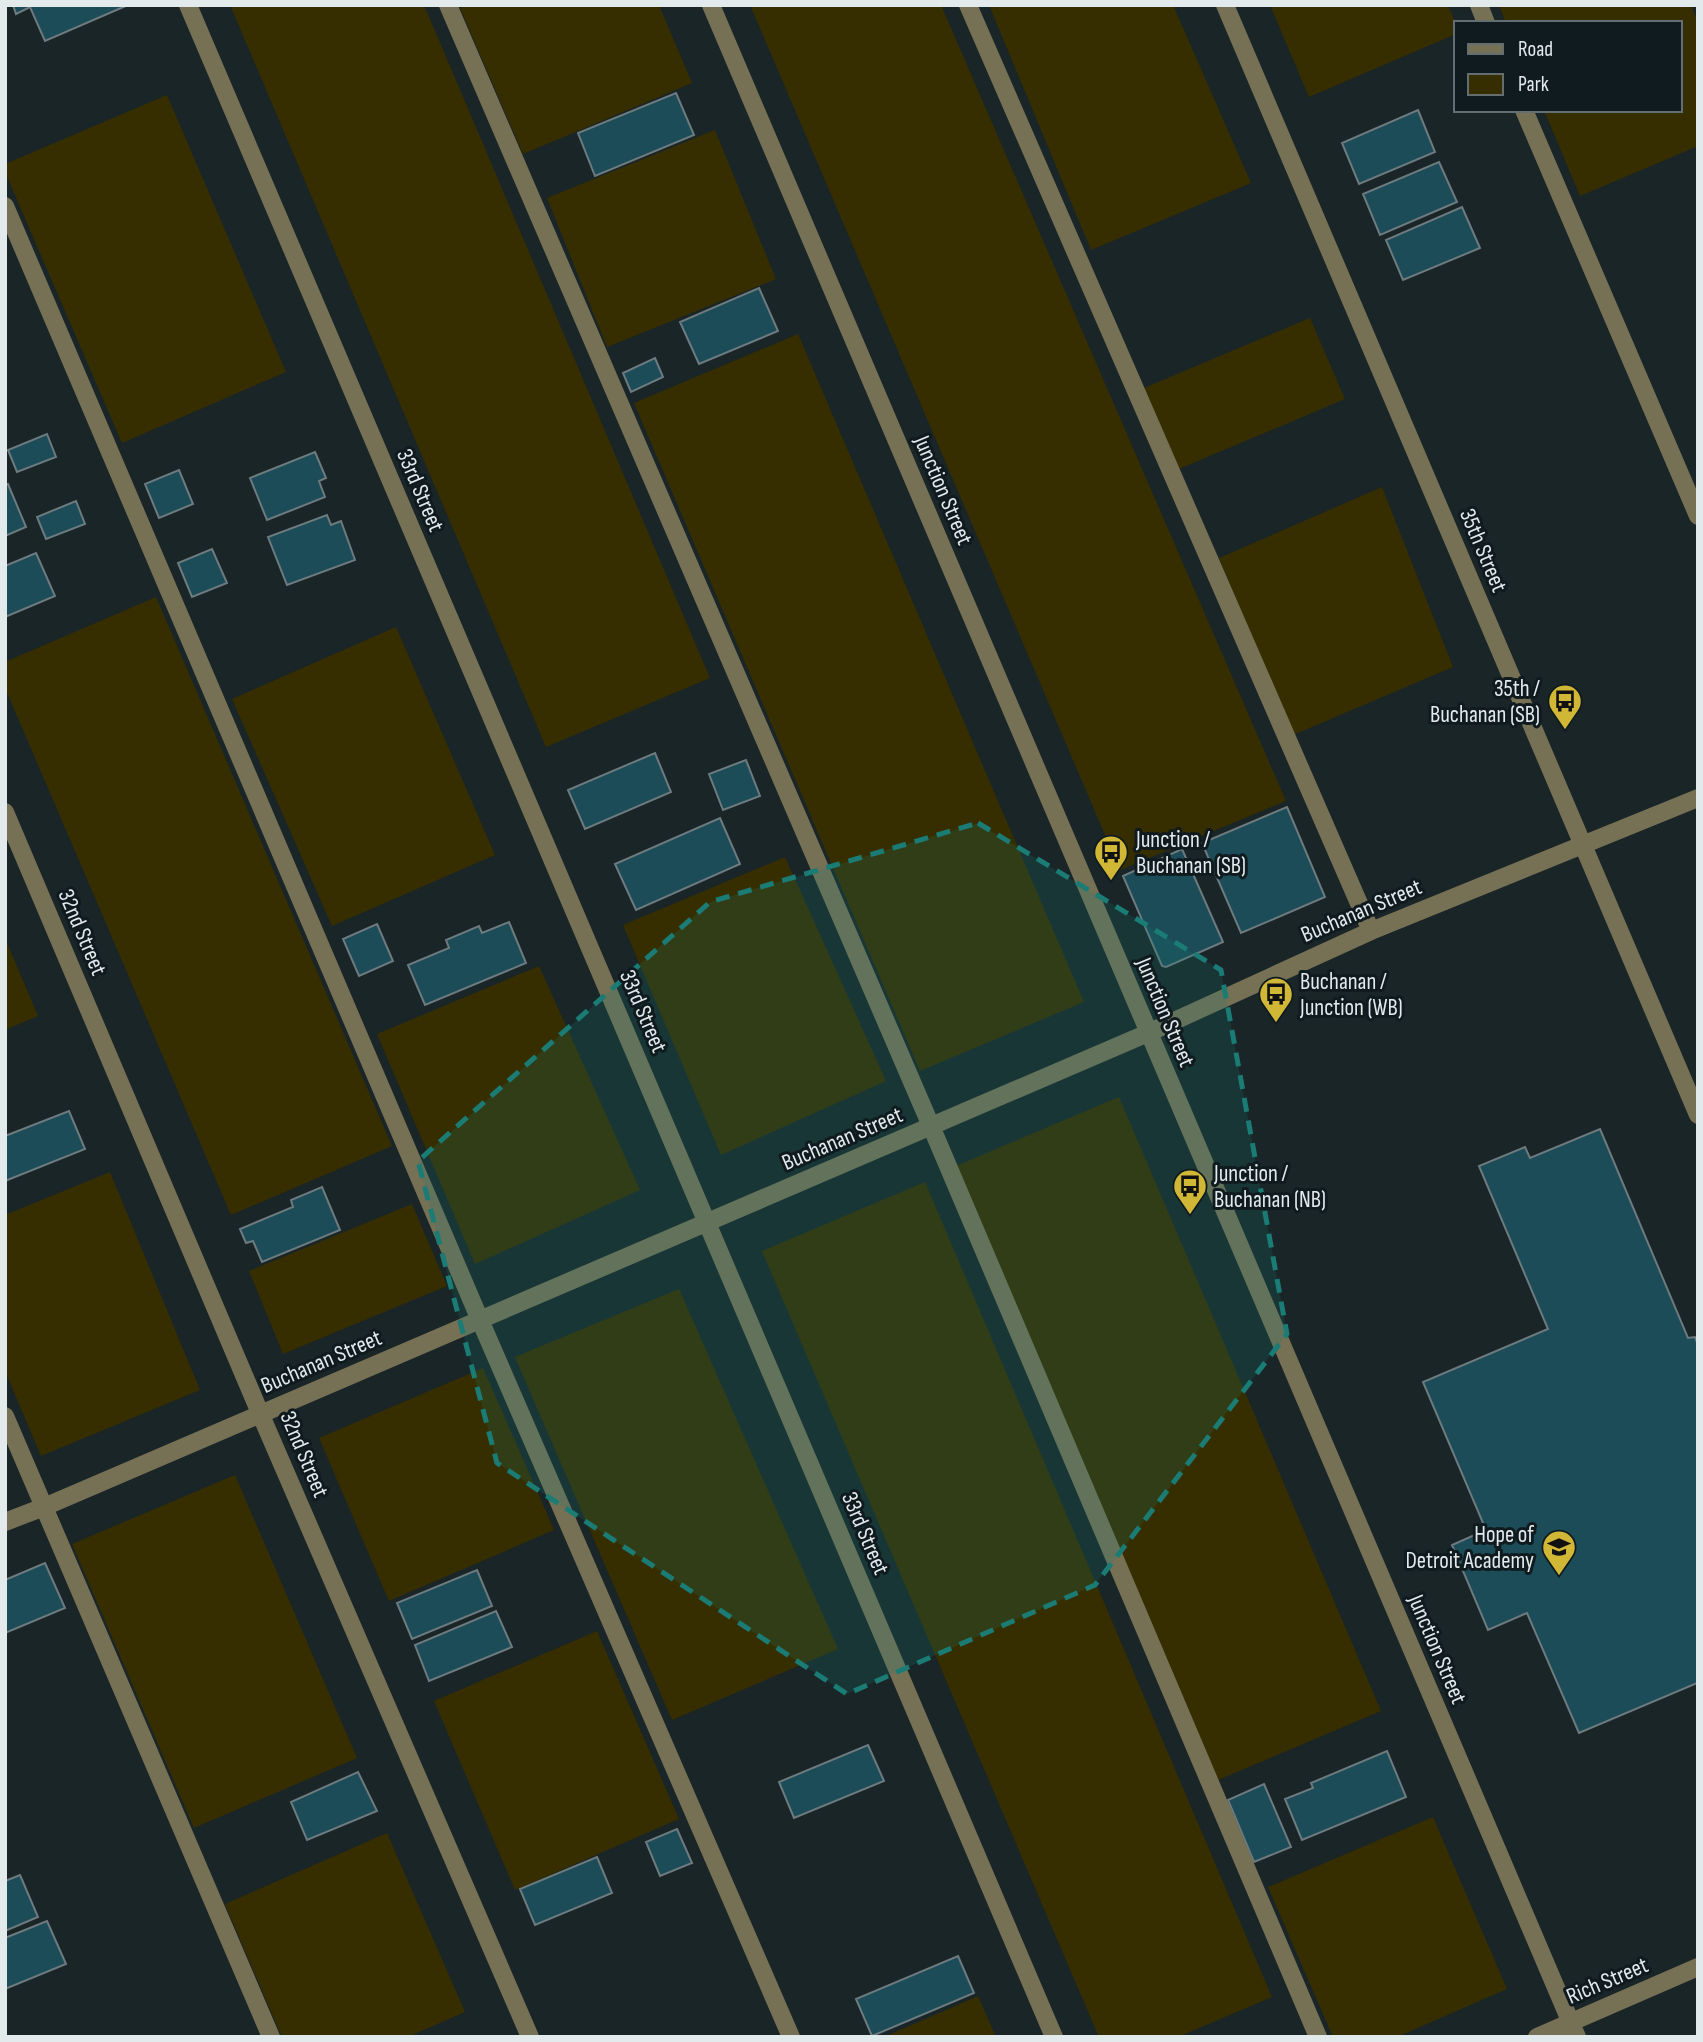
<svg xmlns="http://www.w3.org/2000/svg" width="1703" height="2042" font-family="'Sofia Sans Condensed',sans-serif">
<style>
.green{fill:#372e00}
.building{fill:#1b4c58;stroke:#6d7a7e;stroke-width:2}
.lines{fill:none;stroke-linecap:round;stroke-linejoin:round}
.minor{stroke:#767054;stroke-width:18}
.marked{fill:#1a7c74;fill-opacity:0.2;stroke:#1a7c74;stroke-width:5;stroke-dasharray:14 9;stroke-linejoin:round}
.labels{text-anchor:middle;stroke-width:6;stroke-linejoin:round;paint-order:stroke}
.street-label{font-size:23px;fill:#e3eaec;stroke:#101b1f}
.poi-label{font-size:23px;fill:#e3eaec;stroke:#101b1f;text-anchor:start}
</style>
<rect width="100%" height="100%" fill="#1a2528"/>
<path class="green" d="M230,5H424L710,678L546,747Z
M468,5H659L692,83L523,154L460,8Z
M750,5H941L1286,801L1120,870Z
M989,5H1173L1251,183L1091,250Z
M1270,5H1448L1456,24V34L1309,97Z
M1499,5H1691L1698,22V146L1580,196L1544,110H1680V23H1506Z
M167,95L286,372L122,443L5,172V164Z
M715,130L776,279L607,347L547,198Z
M1310,318L1345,399L1179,469L1144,388Z
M798,334L1084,1002L920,1071L634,403Z
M1382,487L1453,667L1293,735L1219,558Z
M156,597L392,1146L231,1215L5,688V662Z
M396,627L495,855L332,926L232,699Z
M785,857L886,1081L721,1155L623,925Z
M5,938L38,1016L5,1030Z
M539,966L640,1190L475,1264L377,1034Z
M1119,1097L1381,1711L1218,1780L956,1166Z
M110,1172L200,1390L41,1456L5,1371V1215Z
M925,1182L1272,1997L1178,2037H1099L762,1251Z
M412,1204L447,1286L283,1354L249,1271Z
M679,1289L838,1649L672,1720L515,1357Z
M483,1368L554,1530L389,1601L319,1438Z
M235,1475L357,1758L194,1828L72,1544Z
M597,1631L679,1819L515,1890L434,1701Z
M1433,1817L1507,1989L1397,2037H1333L1268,1887Z
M387,1833L465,2012L408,2037H282L225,1904Z
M978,1996L996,2037H884Z"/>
<path class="building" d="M13,5H128L45,41L30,7L16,14Z
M676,93L694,135L595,176L578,133Z
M1418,110L1435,152L1359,184L1342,143Z
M1439,162L1457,202L1380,235L1363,194Z
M1462,207L1480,248L1403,280L1386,240Z
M759,288L778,331L699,364L680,322Z
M655,358L663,377L631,392L623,373Z
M47,434L56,457L17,472L8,450Z
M315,452L326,478L319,481L325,497L267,520L250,478Z
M179,470L193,504L159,518L145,484Z
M8,484L26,527L5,536V485Z
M76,501L85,524L46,539L37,517Z
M327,515L331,525L341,521L355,560L287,585L268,537Z
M212,549L227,583L192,597L178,563Z
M36,553L55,596L5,617V566Z
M655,753L671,792L585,829L568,790Z
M746,760L760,796L723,810L709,774Z
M1287,807L1325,897L1241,933L1202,843Z
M720,818L740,864L636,910L615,864Z
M1182,849L1223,942L1166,967L1162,966L1123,876Z
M509,922L526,963L425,1005L408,965L449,948L446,940L479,926L482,933Z
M377,924L393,961L359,976L343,939Z
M69,1111L85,1149L5,1181V1136Z
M1600,1129L1688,1338L1695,1337L1698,1345V1685L1697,1683L1579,1733L1527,1613L1488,1630L1452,1545L1486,1530L1423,1382L1548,1329L1479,1166L1525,1147L1530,1158Z
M322,1187L340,1230L262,1262L253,1241L246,1243L240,1229L293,1207L291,1200Z
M45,1563L65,1608L5,1633V1580Z
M477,1570L492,1606L412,1639L397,1603Z
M496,1611L512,1647L429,1681L415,1645Z
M868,1745L884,1781L794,1818L779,1782Z
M1387,1751L1406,1797L1302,1840L1285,1799L1313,1788L1311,1783Z
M358,1772L377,1811L307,1840L291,1802Z
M1264,1784L1291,1847L1254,1862L1228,1800Z
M677,1829L692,1863L660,1876L646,1842Z
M597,1857L612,1893L535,1925L520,1889Z
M20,1875L38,1917L5,1931V1881Z
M47,1921L66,1964L5,1989V1938Z
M958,1956L974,1993L872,2036L856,1999Z"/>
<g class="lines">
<path class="minor" d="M188,5L1054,2037
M448,5L931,1126L1318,2037
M711,5L1577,2037
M968,5L1371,931
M1225,5L1698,1115
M1479,5L1486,23
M1524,110L1698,516
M5,206L480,1320L791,2037
M5,812L260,1413L530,2037
M5,1416L271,2037
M5,1522L44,1507L1148,1033L1371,931L1698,798
M1537,2037L1698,1967"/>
</g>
<path class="marked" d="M978,823L1221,970L1287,1334L1095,1585L847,1694L497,1463L418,1161L710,902Z"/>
<defs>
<g id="bus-pin" transform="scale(1.75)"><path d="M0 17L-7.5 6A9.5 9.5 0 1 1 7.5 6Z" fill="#d1b736" stroke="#101b1f"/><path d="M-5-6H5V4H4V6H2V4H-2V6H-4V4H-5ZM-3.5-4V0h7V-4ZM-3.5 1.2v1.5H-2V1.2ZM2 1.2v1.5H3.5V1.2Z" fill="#111"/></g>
<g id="school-pin" transform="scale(1.75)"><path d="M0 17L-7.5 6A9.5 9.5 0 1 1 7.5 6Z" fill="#d1b736" stroke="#101b1f"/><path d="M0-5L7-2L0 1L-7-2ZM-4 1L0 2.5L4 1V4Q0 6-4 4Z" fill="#111"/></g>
</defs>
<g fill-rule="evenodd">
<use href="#bus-pin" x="1565" y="701"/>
<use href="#bus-pin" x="1111" y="852"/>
<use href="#bus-pin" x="1276" y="994"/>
<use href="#bus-pin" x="1190" y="1186"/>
<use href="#school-pin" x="1559" y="1547"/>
</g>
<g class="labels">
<g class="street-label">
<text transform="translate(421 490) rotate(67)" y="8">33rd Street</text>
<text transform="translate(944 490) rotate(67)" y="8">Junction Street</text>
<text transform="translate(1484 550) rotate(67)" y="8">35th Street</text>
<text transform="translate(1361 910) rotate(-23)" y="8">Buchanan Street</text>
<text transform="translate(83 932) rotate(67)" y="8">32nd Street</text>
<text transform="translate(644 1011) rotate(67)" y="8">33rd Street</text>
<text transform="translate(1166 1012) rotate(67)" y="8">Junction Street</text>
<text transform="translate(842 1138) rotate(-23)" y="8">Buchanan Street</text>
<text transform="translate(321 1361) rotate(-23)" y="8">Buchanan Street</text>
<text transform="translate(305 1454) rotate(67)" y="8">32nd Street</text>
<text transform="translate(866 1533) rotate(67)" y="8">33rd Street</text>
<text transform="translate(1438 1649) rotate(67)" y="8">Junction Street</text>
<text transform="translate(1607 1980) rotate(-23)" y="8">Rich Street</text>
</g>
<g class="poi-label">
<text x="1540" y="696" text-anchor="end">35th /<tspan x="1540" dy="26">Buchanan (SB)</tspan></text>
<text x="1136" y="847">Junction /<tspan x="1136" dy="26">Buchanan (SB)</tspan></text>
<text x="1300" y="989">Buchanan /<tspan x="1300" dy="26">Junction (WB)</tspan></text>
<text x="1214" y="1181">Junction /<tspan x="1214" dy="26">Buchanan (NB)</tspan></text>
<text x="1534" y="1542" text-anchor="end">Hope of<tspan x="1534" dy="26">Detroit Academy</tspan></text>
</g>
</g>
<rect width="1703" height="2042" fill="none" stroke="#e3eaec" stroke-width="14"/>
<rect x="1454" y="21" width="228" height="91" fill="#101b1f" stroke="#646e71" stroke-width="2"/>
<rect x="1468" y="44" width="35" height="10" fill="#767054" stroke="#646e71" stroke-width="2"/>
<text x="1518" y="56" font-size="21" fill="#e3eaec">Road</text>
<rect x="1468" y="74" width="35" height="21" fill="#372e00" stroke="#646e71" stroke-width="2"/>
<text x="1518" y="91" font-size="21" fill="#e3eaec">Park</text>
</svg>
